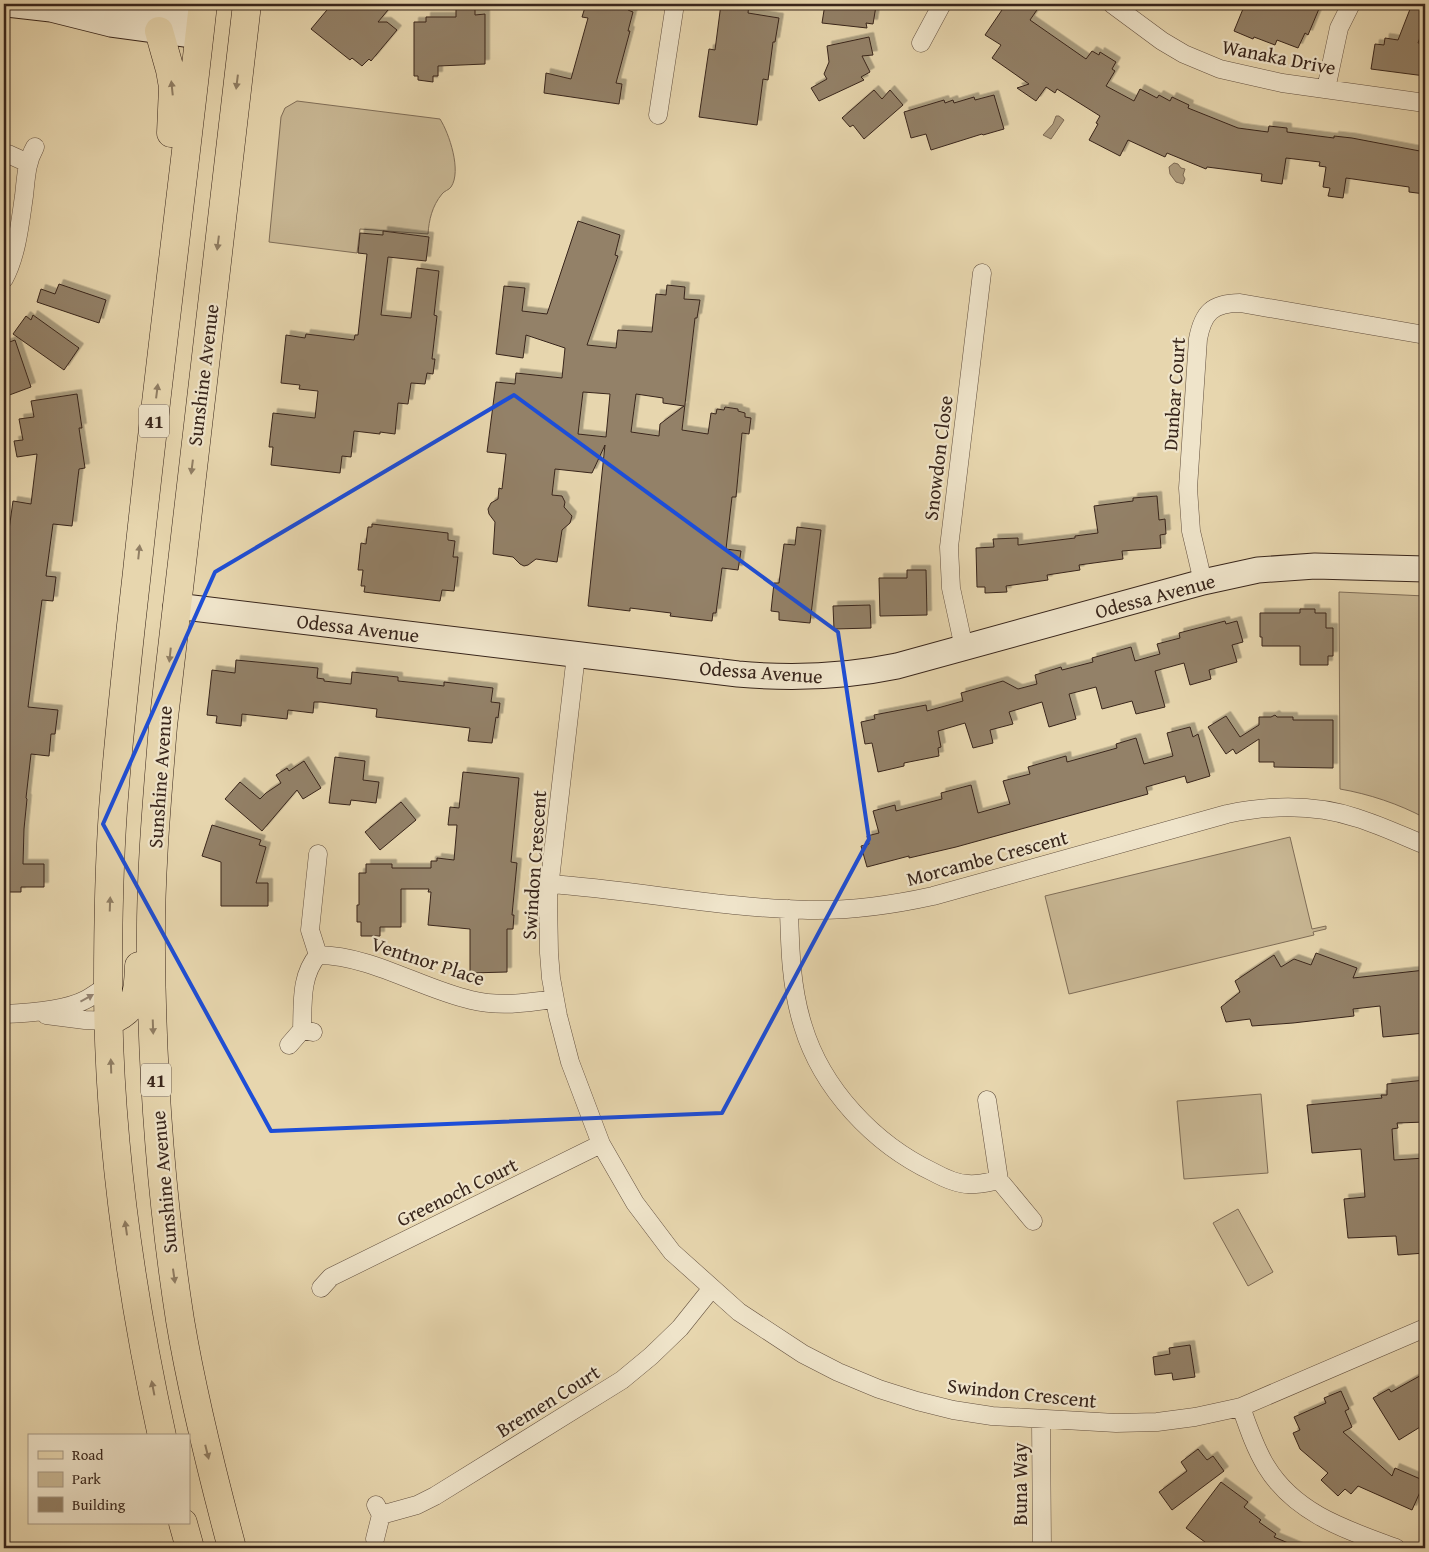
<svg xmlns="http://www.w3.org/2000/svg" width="1429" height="1552" font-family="'Gentium Book Plus',serif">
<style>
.green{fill:#c9b895;stroke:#806e58}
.water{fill:#ac9a7c;stroke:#7e6b55}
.building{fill:#938167;stroke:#38251b;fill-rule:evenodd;filter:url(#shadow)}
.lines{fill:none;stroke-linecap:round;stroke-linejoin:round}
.street-casing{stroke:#645140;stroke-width:19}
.secondary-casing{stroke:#38251b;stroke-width:27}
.primary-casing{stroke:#38251b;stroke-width:29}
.street{stroke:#efe4ca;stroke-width:18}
.secondary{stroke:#efe4ca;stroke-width:25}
.primary{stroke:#e7d6ae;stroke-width:28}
.oneway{fill:#907e64}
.oneway2{fill:#948472}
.marked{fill:none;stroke:#1d4ed8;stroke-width:4;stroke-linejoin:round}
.labels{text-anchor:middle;stroke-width:4.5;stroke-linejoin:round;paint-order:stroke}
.shield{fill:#efe4ca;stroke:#6f5e50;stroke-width:1}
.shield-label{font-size:19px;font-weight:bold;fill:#38251b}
.street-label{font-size:20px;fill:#38251b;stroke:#efe4ca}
</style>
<defs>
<filter id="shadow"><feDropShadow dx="4.5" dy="-4.5" stdDeviation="0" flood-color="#0004"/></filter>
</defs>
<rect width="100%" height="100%" fill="#e7d6ae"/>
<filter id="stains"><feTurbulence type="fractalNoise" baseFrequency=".004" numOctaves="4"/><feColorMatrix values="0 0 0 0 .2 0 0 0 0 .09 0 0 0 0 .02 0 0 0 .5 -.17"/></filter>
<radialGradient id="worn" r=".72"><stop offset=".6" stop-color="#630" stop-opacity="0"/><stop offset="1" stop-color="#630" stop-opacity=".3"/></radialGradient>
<path class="green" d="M297,101L440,119C449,133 462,171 451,187C449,190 444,191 442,194C432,206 429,220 428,234L360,229L357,253L269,242L281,117L285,108Z
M1339,592L1425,596V818C1399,804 1369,794 1340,789Z
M1290,837L1312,929L1326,926V929L1313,932L1314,935L1069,994L1045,896Z
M1261,1094L1268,1173L1184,1179L1177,1101Z
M1238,1209L1273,1272L1248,1286L1213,1223Z"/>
<path class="water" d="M1056,116H1059L1064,120L1051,139L1043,135L1053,124Z
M1174,163L1178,164L1181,168L1185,169L1183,175L1185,179L1183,184L1176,182L1170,174L1169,167Z"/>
<path class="building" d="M332,4H393L378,22H387L397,30L371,61L369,59L362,66L352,58L350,60L311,29Z
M586,4H630L628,10L633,12L628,31H630L616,83L622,84L619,104L544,93L546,73L571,79L588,18L582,17Z
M721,4H749L748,13L779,18L775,42H773L768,80L763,79L757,125L699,117L709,49L715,50Z
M825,4H857L876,6L873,24L866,23L867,28L822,23Z
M1006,4H1041L1030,20L1086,59L1092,51L1099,55L1100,52L1116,62L1112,69L1115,71L1106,86L1134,101L1140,89L1157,98L1159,95L1170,101L1172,97L1189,105L1188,108L1238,128L1268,132L1269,126L1287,128V132L1334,138V136L1352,138L1425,152V194L1409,192V187L1346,178L1343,198L1328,196L1330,188L1323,187L1326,167L1319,166L1320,162L1286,158L1282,184L1261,181L1262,174L1207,167L1206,169L1167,153L1165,157L1128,140L1120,156L1089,140L1098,124L1096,123L1100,116L1057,89L1055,93L1046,87L1036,101L1017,88L1029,84L992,58L1001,45L985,35Z
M1245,4H1321L1308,35L1305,33L1298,48L1277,40L1275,45L1254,37L1253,39L1234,31Z
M1412,4H1425V24L1418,43L1425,44V76L1371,69L1375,44L1384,45L1385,38L1398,40Z
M456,9H475V15L485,14V64L438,66V76H433V82L418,80V76H414V22H426V17H456Z
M869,37L873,55L862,56L870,72L861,77L864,80L819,101L811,88L827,79L824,74L829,62L827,46Z
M874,90L882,99L890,90L903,105L864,139L853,125L850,127L842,118Z
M994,95L1004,129L983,135L982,134L931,150L926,134L911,138L904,112L944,100L945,103L953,100L954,103L974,97L975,100Z
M578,221L620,235L615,255L618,256L587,345L616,348L618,330L652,332L656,294L666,295L667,285L685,287L684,299L700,300L697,318H695L682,430L708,434L711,413L716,414L717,409L724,410L725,407L738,409V411L745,413V417L751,418L749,434L742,433L736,497H732L726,549L741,551L738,570L722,568L716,613H713L712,621L670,616L671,613L630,608V611L588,606L605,445L592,473L555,469L552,495L562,496L565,502L564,507L572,516L570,523L562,530L557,562L536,559L528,565L524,566L520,564L513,557L493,554L495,522L489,514L488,509L491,503L498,499L499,488L502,489L506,454L487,452L496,382L515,384L516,373L562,378L565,348L526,335L523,358L496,354L504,286L525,288L522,311L547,314ZM583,392L610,394L606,437L578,434ZM636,394L663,398V403L684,406L660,424L659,436L631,432Z
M383,231L429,237L426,261L388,257L381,315L411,318L417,268L439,271L434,315L437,316L432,359H435L433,374L427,373L425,384L411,383L408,404L398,403L395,434L380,432V434L354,431L351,457L342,456L340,473L271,465L273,447H269L273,413L315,418L318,391L299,389L300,385L281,383L286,335L305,338L306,334L354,340L355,335H358L367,254L358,253L360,233L383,235Z
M59,284L106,300L99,323L37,302L41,289L55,294Z
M33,315L79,348L64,370L13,334L26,316L31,320Z
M15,340L31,387L4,397V344Z
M77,394L82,428H79L85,468L79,469L72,526L53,524L46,576L56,577L53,601L42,600L28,707L58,710L55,734H51L49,756L31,754L26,798L27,799L24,829L23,864H44V887H21V892H4V708L6,686H4V566L13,501L31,504L37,454L17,457L14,441L23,440L19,419L34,417L31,401Z
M1157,496L1159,520L1165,519L1166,534L1160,535L1161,548L1122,551L1123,559L1079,565L1080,570L1047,575L1048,580L1006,586L1007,592L985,593V587H977L976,548L994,547L993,539L1018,538V545L1075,538V536L1098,533L1094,506L1133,501V498Z
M372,524L448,533V540L455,541L453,557H458L454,591L442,590L440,601L364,592L365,586H361L363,570H358L359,562L361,543L366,544L368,527H372Z
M797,527L821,530L810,623L779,620V612L771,611L774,583H779L784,544L795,545Z
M907,570H926L927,615L880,616L879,578H907Z
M870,605L871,628L834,629L833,606Z
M1300,609H1315V613H1326V628H1333V656H1328V665H1300V646H1262V637H1260V613H1300Z
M1225,621L1226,624L1237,621L1243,642L1232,645L1237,662L1209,670L1211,679L1190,685L1184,663L1155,671L1165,707L1136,714L1132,701L1102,709L1096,687L1069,694L1076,719L1049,727L1042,702L1009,712L1013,724L990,730L993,743L973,748L965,723L938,731L941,747L938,748L939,756L904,763V766L878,772L872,743L865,744L861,722L875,719L874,715L926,705L927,711L963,701L961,693L1003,681L1018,689L1037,684L1035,675L1061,667L1062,670L1093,662L1092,658L1131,647L1135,661L1160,654L1157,644L1180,638L1179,633Z
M236,660L318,668L317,678L324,679V681L351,684L352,672L398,677V681L427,684L444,686V682L493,688L491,702L500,703L498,718L496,717L492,743L468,741L470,728L376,717L377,709L321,702H314L313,713L288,710L287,719L242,714L241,726L216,723L217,716L207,715L212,670L235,673Z
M1275,715L1277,717H1293V720H1333V768L1274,767V762H1259V739L1236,754L1233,749L1226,754L1208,727L1226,716L1240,737L1259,725V717H1271Z
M1190,727L1193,737L1198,734L1210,776L1187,783L1185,776L1146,787L1148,794L956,847L909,858V856L867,867L861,846L869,844L867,836L879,833L873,811L895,805L896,811L942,799L941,793L971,785L978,813L1010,804L1003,781L1030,774L1028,767L1066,756L1067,762L1117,748L1116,744L1136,738L1144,764L1173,756L1167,733Z
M335,757L365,761L363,780L379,782L376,803L351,800L350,805L329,803Z
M304,761L321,788L303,799L297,790L262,831L225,799L240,782L260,799L266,793L281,783L276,775L287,768L289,771Z
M463,772L519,778L511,862L517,863L512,915H514L513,929H507V972L470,973V929L428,925L431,892H428L429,889H401V927H380V936H361V922H357V905H359V873H366V864H392V868H431V861H437V858L454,860L457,825H448L450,807L459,808Z
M401,802L416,820L380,850L365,832Z
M212,825L261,840L259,845L266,847L256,883H268V906H221V862L202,856Z
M1316,953L1357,968L1353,978L1425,970V1033L1383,1037L1380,1006L1353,1009L1354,1016L1293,1023L1252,1026L1250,1019L1226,1022L1221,1007L1240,992L1235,981L1274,955L1281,967L1294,959L1311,965Z
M1425,1080V1122L1397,1123L1398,1128L1392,1129L1394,1160L1425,1158V1253L1398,1255L1396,1236L1348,1238L1344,1199L1365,1197L1361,1149L1312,1153L1307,1105L1382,1098L1381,1095H1387V1084Z
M1190,1345L1195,1377L1173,1380L1172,1373L1155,1375L1153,1357L1170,1354L1169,1348Z
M1425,1373V1424L1399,1440L1373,1398L1389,1389L1391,1392Z
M1341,1391L1349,1409L1345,1411L1352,1427L1343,1432L1392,1476L1395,1468L1425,1481L1412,1510L1358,1486L1351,1494L1345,1489L1338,1496L1321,1480L1328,1473L1300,1449L1293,1433L1300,1430L1294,1417L1326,1403L1324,1398Z
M1198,1449L1207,1460L1213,1456L1224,1471L1172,1510L1159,1492L1187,1471L1181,1462Z
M1221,1482L1248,1502L1244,1507L1261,1520L1259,1522L1276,1534L1274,1537L1300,1548H1213L1186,1528Z"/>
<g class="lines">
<g class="street-casing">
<path id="street" d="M1112,4L1162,41L1184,54L1220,69L1282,83L1425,103
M921,43L942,4
M1326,89L1339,28L1351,4
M658,115L675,4
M8,154L28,163
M4,279C17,255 20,223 24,196C26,179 26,163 35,147
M1203,582L1191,531L1188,488L1198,339C1203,313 1212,303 1240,303L1425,335
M964,648L951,588L949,547L982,273
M576,655L548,897L549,953L551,978L558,1016L570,1062L601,1144L635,1203L672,1252L739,1312L803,1354L838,1372L879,1389L917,1401L953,1410L992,1416L1116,1423L1157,1422L1195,1417L1241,1407L1425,1328
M550,884C636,890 721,908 808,910C850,911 892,905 933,896L1227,814C1270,805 1315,804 1357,818C1380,825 1403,836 1425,845
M789,909C790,949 791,988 803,1026C822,1089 874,1144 933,1172C944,1178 956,1184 968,1184C978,1185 989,1182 999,1180
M318,955C373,956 419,988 471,1000C499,1007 526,1003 554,999
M318,955L310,930L318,854
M4,1014C27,1013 64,1011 85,1000C93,996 100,990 108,986
M46,1015L85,1020L109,1021
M302,1030C303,1004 300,976 318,955
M289,1045L302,1030L313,1032
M987,1100L999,1180L1033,1221
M321,1288L331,1277L601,1144
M1241,1407C1248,1427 1255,1448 1266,1466C1295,1514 1347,1530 1396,1548
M1041,1420L1042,1548
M381,1515L417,1505L435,1496L622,1380L651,1356L680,1328L712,1288
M375,1539L381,1515L376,1505"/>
</g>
<g class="secondary-casing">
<path id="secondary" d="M7,4L51,9L111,24L200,36
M114,9L187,14L202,17
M176,606L738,674C793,679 844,677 897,666L1203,582L1258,570L1315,566L1425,569"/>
</g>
<g class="primary-casing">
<path id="primary" d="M159,31L170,70L173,87L171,133
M109,1021C138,1010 138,993 139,966
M162,1436C130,1289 108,1134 108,984C108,926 109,867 113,810C119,730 128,651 137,572C157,382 182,193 203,4
M183,1523L190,1548
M232,1548C212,1473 193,1398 180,1320C161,1198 152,1074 151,951C150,876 157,800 163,726L247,4"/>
</g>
<use href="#street" class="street"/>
<use href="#secondary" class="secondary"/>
<use href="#primary" class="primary"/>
</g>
<defs><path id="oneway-solid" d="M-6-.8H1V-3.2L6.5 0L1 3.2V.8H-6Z" transform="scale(1.25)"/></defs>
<g class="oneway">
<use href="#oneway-solid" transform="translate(237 82) rotate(97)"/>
<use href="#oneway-solid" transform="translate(172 88) rotate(-96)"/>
<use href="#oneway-solid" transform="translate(218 243) rotate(97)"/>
<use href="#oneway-solid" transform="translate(157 391) rotate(-83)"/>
<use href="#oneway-solid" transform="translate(192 467) rotate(97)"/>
<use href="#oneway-solid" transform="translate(139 552) rotate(-84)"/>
<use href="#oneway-solid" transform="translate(170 655) rotate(96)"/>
<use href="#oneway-solid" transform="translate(110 904) rotate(-88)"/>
<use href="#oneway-solid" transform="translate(153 1027) rotate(88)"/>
<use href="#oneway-solid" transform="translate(111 1066) rotate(-92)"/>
<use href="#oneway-solid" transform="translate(126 1228) rotate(-98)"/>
<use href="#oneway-solid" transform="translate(174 1276) rotate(82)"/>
<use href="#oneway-solid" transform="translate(153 1388) rotate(-101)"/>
<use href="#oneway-solid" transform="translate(207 1452) rotate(76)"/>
</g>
<use class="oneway2" href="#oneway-solid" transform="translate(87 998) rotate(-29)"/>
<path class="marked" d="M514,395L838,632L869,839L722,1113L271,1131L103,824L215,572Z"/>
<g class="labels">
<g class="shield">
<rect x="139" y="404.5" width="30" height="33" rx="4"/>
<rect x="141" y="1063.5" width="30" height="33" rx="4"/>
</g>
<g class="shield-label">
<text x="154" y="428">41</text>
<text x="156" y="1087">41</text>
</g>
<g class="street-label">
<text transform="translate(1279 57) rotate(11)" y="7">Wanaka Drive</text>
<text transform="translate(203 375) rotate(-83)" y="7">Sunshine Avenue</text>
<text transform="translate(1174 394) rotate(-86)" y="7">Dunbar Court</text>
<text transform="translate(938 458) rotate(-83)" y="7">Snowdon Close</text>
<text transform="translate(1155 596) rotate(-15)" y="7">Odessa Avenue</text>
<text transform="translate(358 628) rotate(7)" y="7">Odessa Avenue</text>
<text transform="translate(761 672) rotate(4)" y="7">Odessa Avenue</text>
<text transform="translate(160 777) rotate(-86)" y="7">Sunshine Avenue</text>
<text transform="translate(987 858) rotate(-15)" y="7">Morcambe Crescent</text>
<text transform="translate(534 865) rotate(-86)" y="7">Swindon Crescent</text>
<text transform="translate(428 961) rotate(18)" y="7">Ventnor Place</text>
<text transform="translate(164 1182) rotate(-95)" y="7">Sunshine Avenue</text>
<text transform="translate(457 1192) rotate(-26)" y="7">Greenoch Court</text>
<text transform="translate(1022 1393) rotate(6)" y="7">Swindon Crescent</text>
<text transform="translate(548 1401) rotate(-32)" y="7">Bremen Court</text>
<text transform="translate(1020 1484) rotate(-90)" y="7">Buna Way</text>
</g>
</g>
<rect width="1429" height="1552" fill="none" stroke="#e7d6ae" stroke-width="20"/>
<rect x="5" y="5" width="1419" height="1542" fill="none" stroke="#38251b" stroke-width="2.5"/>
<rect x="10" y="10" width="1409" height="1532" fill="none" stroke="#38251b"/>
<rect x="28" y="1434" width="162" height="90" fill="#efe4ca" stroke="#a69884"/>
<rect x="38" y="1451" width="25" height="8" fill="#e7d6ae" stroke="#a69884"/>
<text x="72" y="1460" font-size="15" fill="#38251b">Road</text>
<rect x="38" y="1472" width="25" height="15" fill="#c9b895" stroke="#a69884"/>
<text x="72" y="1484" font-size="15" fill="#38251b">Park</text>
<rect x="38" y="1497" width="25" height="15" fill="#938167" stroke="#a69884"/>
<text x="72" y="1510" font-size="15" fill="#38251b">Building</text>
<rect width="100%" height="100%" filter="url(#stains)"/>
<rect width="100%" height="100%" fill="url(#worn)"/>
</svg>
